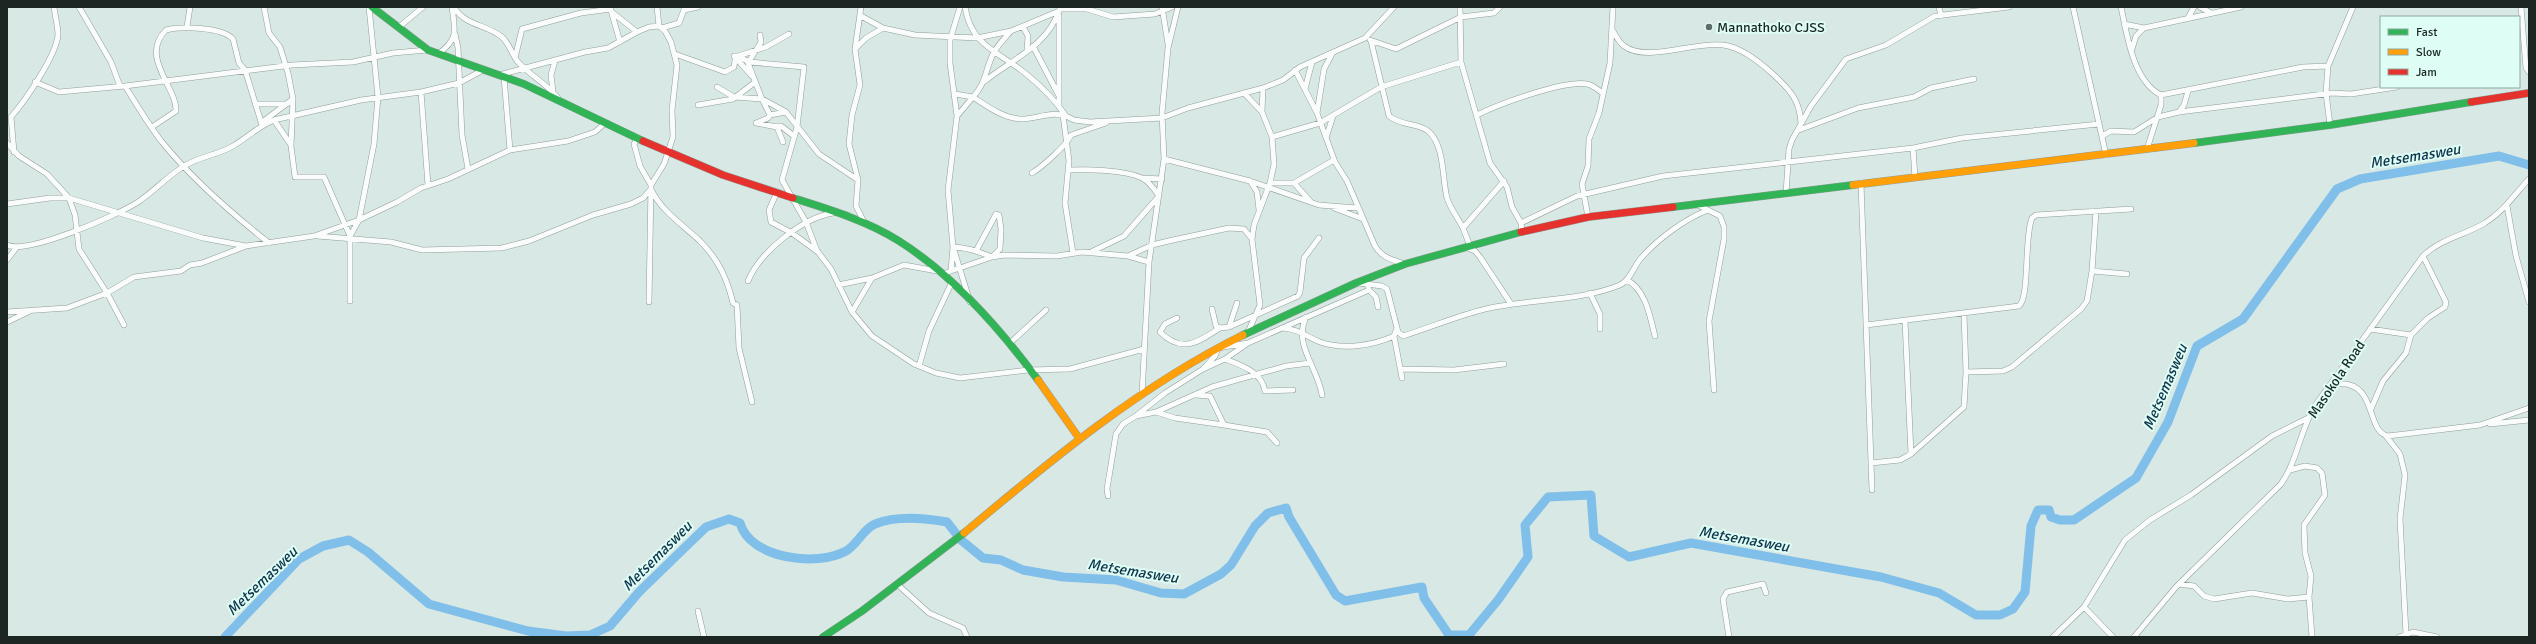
<svg xmlns="http://www.w3.org/2000/svg" width="2536" height="644" font-family="Signika,sans-serif">
<style>
.lines{fill:none;stroke-linecap:round;stroke-linejoin:round}
.river{stroke:#7fbfe9;stroke-width:9}
.street-casing{stroke:#919d9a;stroke-width:6}
.fast-casing{stroke:#919d9a;stroke-width:8}
.slow-casing{stroke:#919d9a;stroke-width:8}
.jam-casing{stroke:#919d9a;stroke-width:8}
.street{stroke:#f9fcfb;stroke-width:5}
.fast{stroke:#30b455;stroke-width:7}
.slow{stroke:#ff9f0a;stroke-width:7}
.jam{stroke:#e5322d;stroke-width:7}
.poi-dot{fill:#5e6b67;stroke:#defdf4;stroke-width:1.5}
.labels{text-anchor:middle;stroke-width:4;stroke-linejoin:round;paint-order:stroke}
.poi-label{font-size:14px;fill:#1c2724;stroke:#defdf4;text-anchor:start}
.street-label{font-size:14px;fill:#1c2724;stroke:#defdf4}
.water-label{font-size:15px;font-style:italic;fill:#10344d;stroke:#defdf4}
</style>
<rect width="100%" height="100%" fill="#d8e8e4"/>
<g class="lines">
<path class="river" d="M225,637L299,559L323,546L349,540L368,552L429,604L528,631L566,636L590,635L610,626L639,592L706,527L729,519L740,523C750,559 817,567 846,551C857,545 864,528 875,524C897,515 925,518 947,522L961,540L983,558L1001,560L1023,570L1063,577L1116,580L1161,593L1184,594L1221,574L1231,565L1255,526L1268,513L1286,508L1289,517L1336,595L1345,601L1422,587L1424,598L1449,635H1469L1498,600L1528,557L1525,525L1548,497L1591,495L1594,536L1629,557L1691,543L1881,577L1939,593L1976,615H2000L2013,609L2025,592L2031,526L2038,510H2049L2051,517L2060,520H2074L2136,478L2168,422L2197,346L2243,319L2337,189L2360,179L2499,156L2529,165"/>
<g class="street-casing">
<path id="street" d="M79,7L111,62L120,86
M264,7L269,33L280,47L288,73L293,99L291,146L295,177H324L350,236
M454,7C465,26 486,24 502,37C510,44 512,56 519,63C531,76 547,84 558,98
M610,7L620,42
M657,7L659,26
M861,7L855,49L860,85L852,115L849,144L858,180L856,206L865,224
M960,7L950,40V63L957,116L948,190L953,247L970,302
M965,7C971,46 999,52 1025,73C1040,85 1055,100 1066,116L1074,120L1090,122L1162,118L1188,108L1263,88L1283,80L1300,67L1365,38L1394,7
M1162,7L1168,44
M1460,7L1461,62L1490,163L1507,187L1512,207L1521,223
M1939,7L1941,16
M2073,7L2106,155
M2121,7C2127,35 2133,81 2161,95V105L2147,149
M2200,7L2211,13
M2521,7L2526,68L2529,72
M1060,9H1087L1113,17L1155,14L1172,7
M684,10L698,7
M613,13L637,32
M861,16L883,28L915,35L977,38L1011,31L1059,11L1061,7
M1059,16V107
M2188,18L2194,7
M2124,24L2144,28
M187,27L190,7
M399,27L423,7
M1023,27L1028,36L1027,51
M662,28L679,23L685,7
M1613,31C1616,36 1619,42 1624,46C1647,63 1695,41 1723,45C1742,47 1761,63 1775,76C1791,91 1800,101 1801,124
M455,34L458,48L462,135L468,169
M760,35L761,42L748,63L762,99L786,112L819,154L858,180
M1370,40L1396,49L1461,17L1494,13L1500,7
M1371,41L1389,116C1401,126 1419,123 1428,131C1445,145 1442,179 1447,198C1450,208 1458,218 1463,228
M1033,46L1058,94
M855,49L866,38L883,28
M2132,49L2136,36L2144,28L2241,7
M438,54C459,39 455,31 452,7
M675,54L725,72L734,67L735,60
M738,56L766,47L789,34
M515,58L522,29L581,13L611,9
M1295,70L1317,113L1335,162L1347,181L1375,246C1382,258 1393,260 1405,264
M499,75L585,52L608,48L637,32L649,27L659,26L665,31L671,42L677,65L672,110L673,137L664,164L651,185L649,302
M752,76L734,56H738L749,62L804,67L797,127L782,180L806,222L817,251
M504,77L510,150
M985,81C1011,60 1047,46 1059,11
M35,82L59,92L125,86C137,105 148,124 162,142C193,180 231,213 269,243
M125,86L292,65L353,62L393,53L427,50
M717,87L734,97L762,99L770,115
M1305,89L1312,62
M421,92L428,185
M553,92L551,75L555,61
M1244,93L1262,112
M955,94L973,97C987,82 985,69 994,52C998,45 1005,38 1010,32
M2161,95L2303,67L2328,66
M255,104H287
M698,105L733,99L754,83
M2179,112L2184,105L2188,91
M1317,113L1324,69L1332,54
M1063,115L1069,161L1065,203L1073,253
M1477,115C1499,104 1564,80 1587,84C1593,85 1598,90 1603,93
M957,116L973,97C987,106 1004,119 1022,119C1037,119 1050,111 1065,116
M274,120L291,145
M261,123L293,99
M756,123L777,127L783,142
M756,123L768,118L770,115L786,112
M2330,125L2326,93L2328,66L2353,7
M775,126H781L794,136
M152,127L176,111C177,87 139,57 166,30C181,26 222,27 233,39L239,63L245,70L262,125
M1799,130L1858,108L1914,97L1931,88L1974,79
M2102,136L2111,131L2134,132L2158,117L2179,112L2332,93L2351,94L2397,87
M1272,137L1320,123L1381,87L1461,62
M1326,138L1333,116
M637,139L634,144L640,166L651,185
M7,143L19,156L47,174L69,198L75,215L79,249L107,293L134,277L181,271L190,265L202,263L246,246L314,236L359,220L397,202L421,188L448,179L510,150L568,141L595,132L604,124
M1913,148L1915,178
M14,152L11,117C25,101 56,56 58,35C58,26 55,16 54,7
M1164,159L1250,181L1319,205L1357,208
M1069,170C1088,169 1125,170 1142,178C1150,182 1155,190 1159,196L1124,236L1091,252
M1032,173C1042,167 1067,145 1071,135L1106,123
M1142,178L1162,179
M1250,181L1257,192L1259,210
M1270,183H1294L1334,160
M1294,183L1311,202
M1861,183L1872,490
M777,192L769,210L771,222L792,233L818,252L831,269L852,312L872,336L914,364L936,373L960,378L1028,370L1070,369L1144,349
M1786,193L1789,149L1792,140L1811,106L1846,59L1886,45L1935,16L2009,7
M7,204L50,198H69L203,238L246,246
M1696,204L1720,216L1724,227V239L1709,321L1714,390
M2507,206L2516,256L2529,302
M1334,208L1363,219
M1588,217L1582,184L1588,166L1589,139L1599,113L1610,63L1613,7
M1522,232L1521,223L1577,196L1663,176L1913,148L1962,138L2099,124
M317,236L391,242L422,250L502,248L529,241L593,215L631,204L643,198L651,189C661,211 682,224 700,241C718,259 727,278 733,303L737,305L739,348L752,402
M7,245C27,255 118,215 138,202C155,191 168,175 186,165C201,156 218,155 233,146C248,137 259,126 274,120L361,100L421,92L459,83L483,70
M1470,246L1463,228L1504,181
M1465,247L1475,251L1480,257L1511,304
M1128,256L1149,262
M7,260L16,248
M951,271L992,257L1004,255L1057,256L1082,252L1128,256L1152,245L1173,240L1229,228L1244,229L1252,239
M2092,271L2127,274
M943,274L951,271L953,247C966,247 980,252 992,257L1000,249L1001,229L999,215L996,214L976,251
M1627,280C1646,290 1650,317 1655,336
M748,281C760,252 802,218 833,213
M1358,283L1382,286L1387,289L1398,332L1403,336C1435,326 1468,311 1501,306C1540,299 1583,300 1620,285C1631,280 1634,265 1642,257C1659,238 1685,219 1708,210
M838,285L872,278L904,265L937,271
M1369,290L1376,297L1378,307
M1590,293L1600,314V329
M350,301V236L359,220L374,144L378,97L369,7
M1237,303L1229,327L1298,296L1300,292L1304,258L1319,238
M1212,309L1216,326L1220,328L1229,327
M7,312L67,308L107,293L124,325
M852,312L872,278
M1306,317C1293,346 1318,367 1322,395
M1177,318L1165,324L1160,332C1182,354 1198,342 1220,328
M1905,321L1911,454
M7,322L30,311
M1866,325L2019,306C2030,297 2024,236 2032,218L2036,215L2131,209
M1282,328C1299,329 1305,336 1320,342C1343,350 1372,346 1394,336L1397,328
M2370,329L2411,335L2428,318L2445,307L2446,302L2423,256
M1248,332L1260,305L1252,239L1254,225L1270,183L1274,164L1272,137L1262,112L1263,88
M1394,336L1402,378
M1010,343L1046,310
M1248,343L1225,359L1203,369L1215,356L1218,348L1248,343L1369,290L1367,284
M1225,359C1241,365 1262,372 1265,391L1293,390
M919,366L929,331L951,284
M1401,369L1454,370L1504,364
M1966,372L2003,371L2012,367L2081,309L2087,301L2092,271L2096,211
M2331,384C2337,384 2344,383 2350,385C2375,392 2368,432 2388,436L2480,425L2529,408
M1142,394L1149,262L1164,159L1162,113L1168,48L1178,7
M1196,395L1210,396L1224,425L1267,432L1277,443
M2371,409L2383,381L2406,353L2411,335
M1156,412L1175,418L1224,425
M1137,415L1165,393L1203,369
M2490,424L2529,420
M2386,436L2400,454L2405,475L2400,519L2406,634
M1871,463L1900,460L1911,454L1964,407L1966,372L1964,314
M2290,470L2305,466L2317,468L2322,473L2325,495L2304,525L2305,553L2311,576L2309,597L2312,637
M1108,496L1107,489L1116,434L1123,424L1136,416L1156,412L1212,387L1286,366L1310,363
M897,584L929,613L963,628L967,637
M2179,584L2194,586L2204,596L2214,599L2252,593L2288,599L2309,597
M698,611L704,637
M1729,637L1723,599L1727,592L1763,584L1766,593
M2053,637L2084,607
M2113,637L2084,607L2125,540L2150,520L2191,495L2272,436L2308,418
M2134,637L2176,587L2281,484C2297,461 2300,432 2314,407L2423,256C2440,239 2465,235 2485,223C2504,211 2514,195 2529,179
M2399,637L2413,632L2437,637"/>
</g>
<g class="fast-casing">
<path id="fast" d="M372,7L428,50L524,84L643,141
M2194,143L2330,125L2471,102
M793,198C828,209 868,221 899,241C953,275 1001,330 1038,380
M1673,207L1853,185
M1243,335L1356,283L1405,264L1521,232
M823,637L862,611L964,533"/>
</g>
<g class="slow-casing">
<path id="slow" d="M1853,185L2194,143
M1038,380L1079,438
M964,533C1051,460 1140,386 1243,335"/>
</g>
<g class="jam-casing">
<path id="jam" d="M2471,102L2529,93
M643,141L723,175L793,198
M1521,232L1588,217L1673,207"/>
</g>
<use href="#street" class="street"/>
<use href="#fast" class="fast"/>
<use href="#slow" class="slow"/>
<use href="#jam" class="jam"/>
</g>
<circle class="poi-dot" cx="1709" cy="27" r="4"/>
<g class="labels">
<g class="poi-label">
<text x="1717" y="32">Mannathoko CJSS</text>
</g>
<g class="street-label">
<text transform="translate(2336 379) rotate(-56)" y="5">Masokola Road</text>
</g>
<g class="water-label">
<text transform="translate(2415 156) rotate(-9)" y="5">Metsemasweu</text>
<text transform="translate(2165 387) rotate(-67)" y="5">Metsemasweu</text>
<text transform="translate(1744 539) rotate(10)" y="5">Metsemasweu</text>
<text transform="translate(657 556) rotate(-45)" y="5">Metsemasweu</text>
<text transform="translate(1133 571) rotate(9)" y="5">Metsemasweu</text>
<text transform="translate(262 581) rotate(-44)" y="5">Metsemasweu</text>
</g>
</g>
<rect width="2536" height="644" fill="none" stroke="#1c2724" stroke-width="16"/>
<rect x="2380" y="16" width="140" height="72" fill="#defdf4" stroke="#90a7a1"/>
<rect x="2388" y="29" width="20" height="6" fill="#30b455" stroke="#90a7a1"/>
<text x="2416" y="36" font-size="12" fill="#1c2724">Fast</text>
<rect x="2388" y="49" width="20" height="6" fill="#ff9f0a" stroke="#90a7a1"/>
<text x="2416" y="56" font-size="12" fill="#1c2724">Slow</text>
<rect x="2388" y="69" width="20" height="6" fill="#e5322d" stroke="#90a7a1"/>
<text x="2416" y="76" font-size="12" fill="#1c2724">Jam</text>
</svg>
